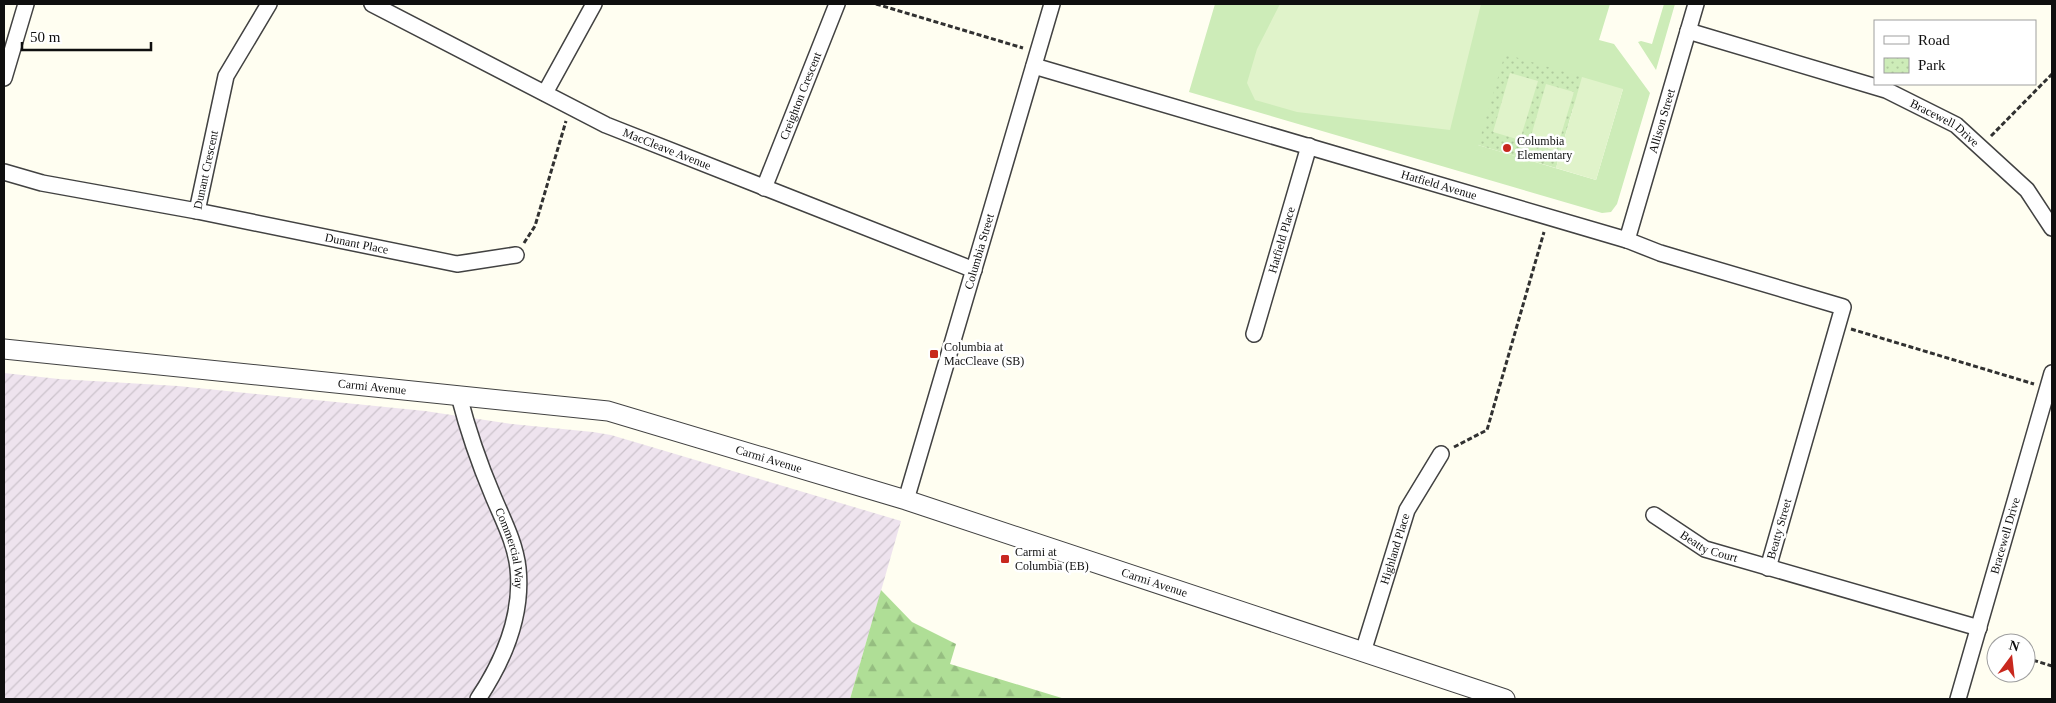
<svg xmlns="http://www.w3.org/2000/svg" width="2056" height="703" font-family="Georgia,serif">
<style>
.industrial{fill:url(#industrial-furrows)}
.grass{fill:#cdecb8;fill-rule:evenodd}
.forest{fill:url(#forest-firs)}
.park{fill:url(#park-dots)}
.pitch{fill:#e0f3ca}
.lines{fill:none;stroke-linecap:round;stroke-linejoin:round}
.minor-casing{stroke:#424242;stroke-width:18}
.tertiary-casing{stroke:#424242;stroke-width:21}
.path{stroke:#313131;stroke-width:3;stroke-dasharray:5 2.5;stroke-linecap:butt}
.minor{stroke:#fff;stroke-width:15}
.tertiary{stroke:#fff;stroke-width:19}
.poi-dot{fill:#c8281e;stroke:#fff;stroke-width:2}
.labels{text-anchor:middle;stroke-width:5;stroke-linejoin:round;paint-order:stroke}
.street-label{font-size:12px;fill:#0f0f0f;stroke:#fff}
.poi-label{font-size:12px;fill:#0f0f0f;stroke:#fff;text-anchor:start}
</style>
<defs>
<pattern id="industrial-furrows" width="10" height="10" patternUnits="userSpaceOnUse" patternTransform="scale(1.25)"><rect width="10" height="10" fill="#eee3ee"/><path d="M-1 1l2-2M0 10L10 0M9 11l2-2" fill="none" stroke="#cbc2cb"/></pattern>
<pattern id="forest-firs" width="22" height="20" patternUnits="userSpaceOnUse" patternTransform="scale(1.25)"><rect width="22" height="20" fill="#afde96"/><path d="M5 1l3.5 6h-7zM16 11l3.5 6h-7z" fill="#95bd80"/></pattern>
<pattern id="park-dots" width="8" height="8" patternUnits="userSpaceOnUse" patternTransform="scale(1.25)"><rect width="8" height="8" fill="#cdecb8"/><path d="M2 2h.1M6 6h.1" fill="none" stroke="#afc99d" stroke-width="1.8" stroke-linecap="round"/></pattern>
</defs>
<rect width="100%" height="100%" fill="#fffef1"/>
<path class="industrial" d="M4,373L59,379L178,386L425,411L512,424L593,432L611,435L901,521L850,699H4Z"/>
<path class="grass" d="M1215,4H1610L1599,40L1614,44L1650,93L1617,204L1611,212L1602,213L1189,92ZM1623,89L1596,180L1478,145Z
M1664,4H1675L1656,70L1638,42L1641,41L1652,44Z"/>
<path class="forest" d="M881,590L912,622L956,644L950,664L1065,699H850Z"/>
<path class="park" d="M1505,54L1582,77L1556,168L1478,145Z"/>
<path class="pitch" d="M1280,4H1481L1450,130L1297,112L1255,100L1247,83L1257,49Z
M1510,73L1538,81L1520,140L1493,132Z
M1582,77L1623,89L1596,180L1556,168Z
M1546,84L1574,92L1556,151L1529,143Z"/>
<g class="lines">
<g class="minor-casing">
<g id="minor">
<path id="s1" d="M372,4L606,125L974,270"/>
<path id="s2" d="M1688,31L1886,90L1956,125L2027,190L2052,228"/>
<path id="s3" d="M1034,66L1627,240L1660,253L1843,307L1768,568"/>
<path d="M4,78L26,4"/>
<path d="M545,93L594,4"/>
<path id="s4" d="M4,172L42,183L197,211L457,264L516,255"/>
<path id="s5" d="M764,188L837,4"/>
<path id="s6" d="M197,211L226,76L269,4"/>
<path id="s7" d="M1627,240L1696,4"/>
<path id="s8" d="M1254,334L1309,146"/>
<path id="s9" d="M459,396C468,431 479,463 493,496C503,520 515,542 518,568C523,616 504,660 478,699"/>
<path id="s10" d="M906,500L1052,4"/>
<path id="s11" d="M1654,515L1705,549L1979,628"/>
<path id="s12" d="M1363,652L1407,510L1441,454"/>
<path id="s13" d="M1958,699L2052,373"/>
</g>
</g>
<g class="tertiary-casing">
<g id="tertiary">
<path id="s14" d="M4,349L608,411L906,500L1505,699"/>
</g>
</g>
<path class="path" d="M876,4L1023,48
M1991,136L2052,74
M524,243L535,226L566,121
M1851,329L2034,384
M1454,447L1487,430L1544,232
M2026,658L2052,666"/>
<use href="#minor" class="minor"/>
<use href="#tertiary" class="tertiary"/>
</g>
<g class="poi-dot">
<circle cx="1507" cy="148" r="5"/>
<rect x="929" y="349" width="10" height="10" rx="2.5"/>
<rect x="1000" y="554" width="10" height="10" rx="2.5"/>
</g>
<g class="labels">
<g class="street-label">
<text dy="4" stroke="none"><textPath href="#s5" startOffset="99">Creighton Crescent</textPath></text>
<text dy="4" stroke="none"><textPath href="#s7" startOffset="124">Allison Street</textPath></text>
<text dy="4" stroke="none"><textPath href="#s2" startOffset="274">Bracewell Drive</textPath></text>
<text dy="4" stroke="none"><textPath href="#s1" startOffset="329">MacCleave Avenue</textPath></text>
<text dy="4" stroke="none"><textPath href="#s6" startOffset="42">Dunant Crescent</textPath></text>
<text dy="4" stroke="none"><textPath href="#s3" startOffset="422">Hatfield Avenue</textPath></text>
<text dy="4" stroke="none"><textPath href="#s8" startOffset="98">Hatfield Place</textPath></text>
<text dy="4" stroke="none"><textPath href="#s4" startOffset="360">Dunant Place</textPath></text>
<text dy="4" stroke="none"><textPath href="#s10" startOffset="259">Columbia Street</textPath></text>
<text dy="4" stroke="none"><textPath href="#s14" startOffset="370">Carmi Avenue</textPath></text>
<text dy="4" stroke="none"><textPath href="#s14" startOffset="775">Carmi Avenue</textPath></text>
<text transform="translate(1779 529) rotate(-74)" y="4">Beatty Street</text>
<text dy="4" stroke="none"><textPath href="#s13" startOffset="170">Bracewell Drive</textPath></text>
<text dy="4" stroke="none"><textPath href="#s11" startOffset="64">Beatty Court</textPath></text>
<text dy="4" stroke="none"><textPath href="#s9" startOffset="161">Commercial Way</textPath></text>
<text dy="4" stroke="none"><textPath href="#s12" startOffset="108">Highland Place</textPath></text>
<text dy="4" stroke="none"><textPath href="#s14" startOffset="1180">Carmi Avenue</textPath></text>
</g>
<g class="poi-label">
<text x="1517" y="145">Columbia<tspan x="1517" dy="14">Elementary</tspan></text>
<text x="944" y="351">Columbia at<tspan x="944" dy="14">MacCleave (SB)</tspan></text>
<text x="1015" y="556">Carmi at<tspan x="1015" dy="14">Columbia (EB)</tspan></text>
</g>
</g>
<rect width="2056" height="703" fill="none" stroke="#0f0f0f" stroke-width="10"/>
<rect x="1874" y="20" width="162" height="65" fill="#ffffff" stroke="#9f9f9f"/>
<rect x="1884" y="36" width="25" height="8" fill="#ffffff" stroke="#9f9f9f"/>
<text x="1918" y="45" font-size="15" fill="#0f0f0f">Road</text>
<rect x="1884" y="58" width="25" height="15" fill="url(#park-dots)" stroke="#9f9f9f"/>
<text x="1918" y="70" font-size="15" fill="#0f0f0f">Park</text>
<g transform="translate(2011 658) rotate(15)"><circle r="24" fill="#ffffff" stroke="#9f9f9f"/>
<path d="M0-4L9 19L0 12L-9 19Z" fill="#c8281e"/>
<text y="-8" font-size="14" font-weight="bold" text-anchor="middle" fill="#0f0f0f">N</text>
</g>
<path d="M22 42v8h129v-8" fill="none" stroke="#0f0f0f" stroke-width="2.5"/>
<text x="30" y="42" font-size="15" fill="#0f0f0f" stroke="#ffffff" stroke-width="4" paint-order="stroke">50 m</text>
</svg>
